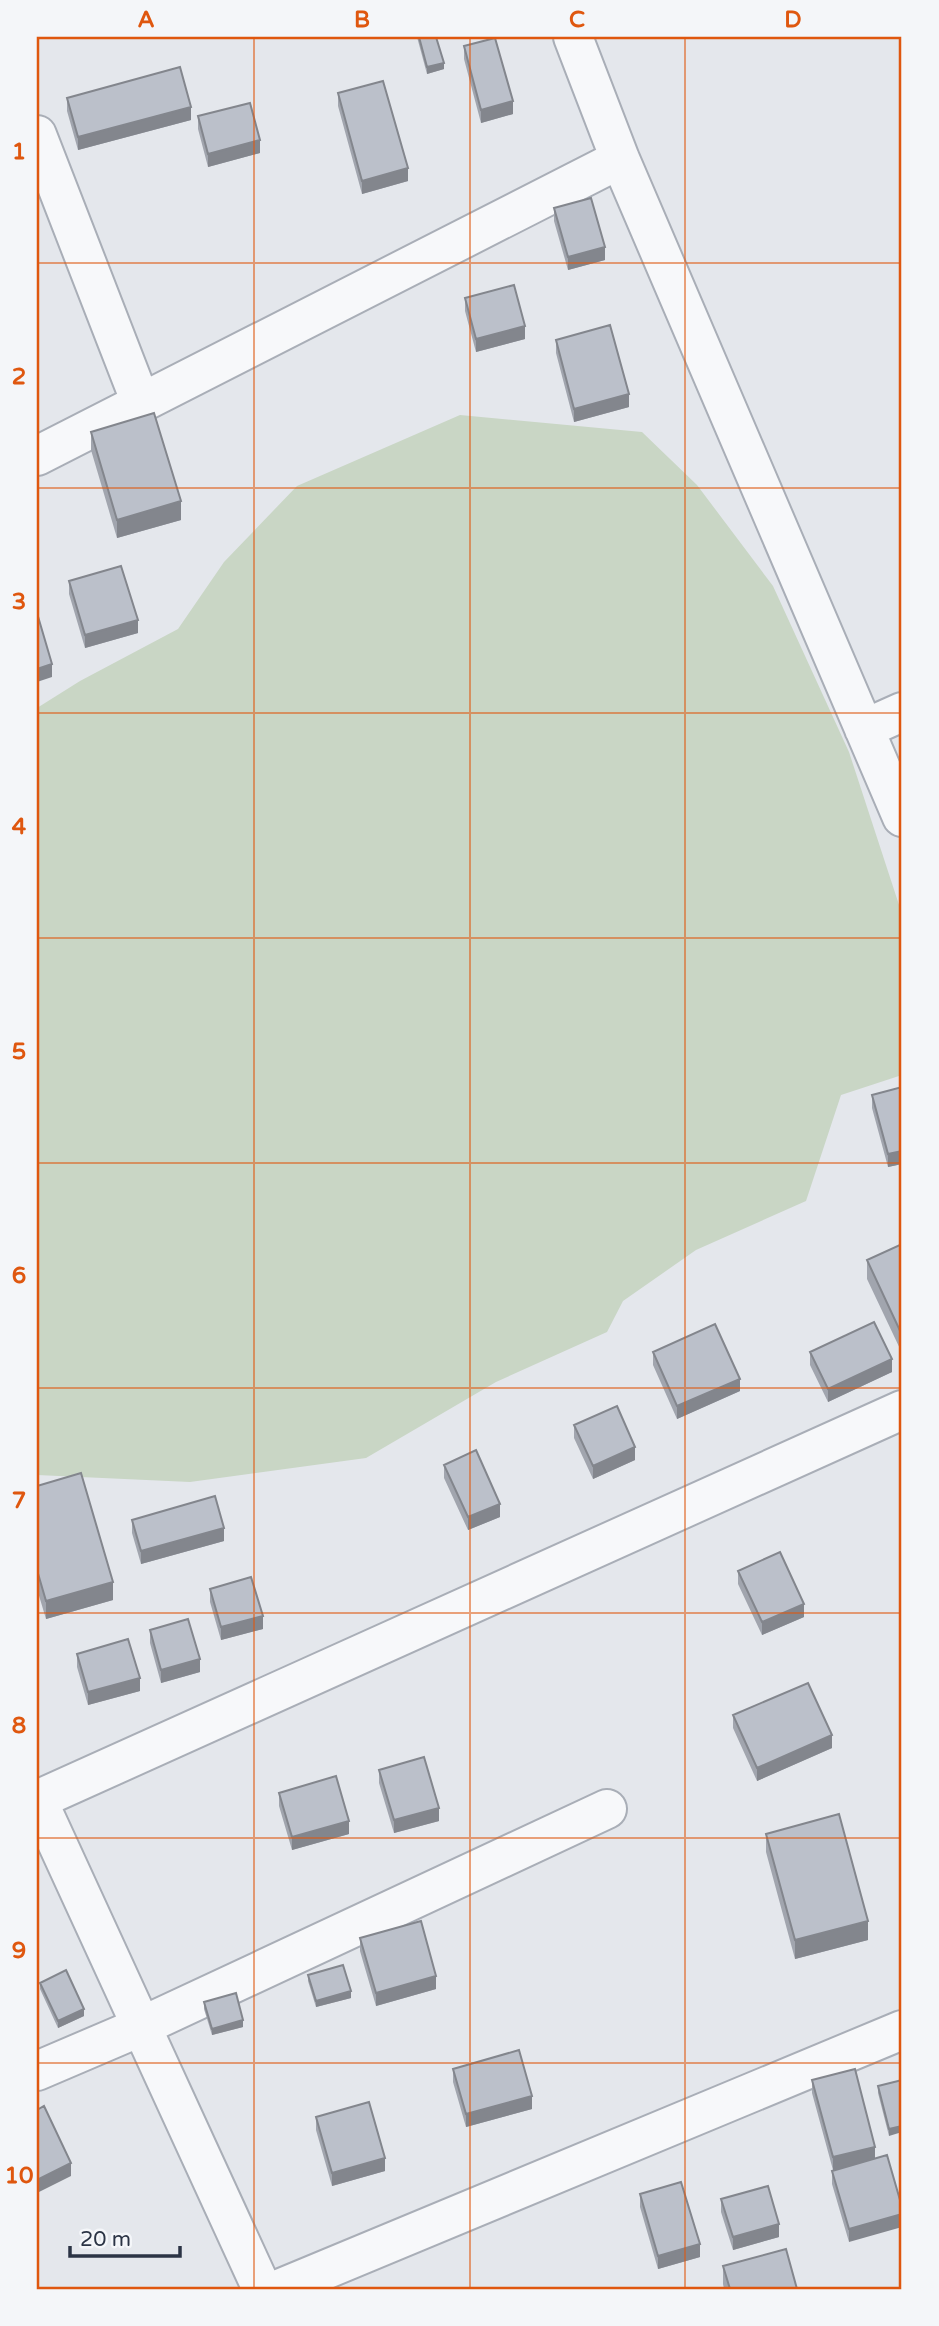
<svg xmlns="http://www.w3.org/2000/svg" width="939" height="2326" font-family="'Varela Round',sans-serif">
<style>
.green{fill:#c9d6c5}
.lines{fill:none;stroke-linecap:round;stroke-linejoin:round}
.minor-casing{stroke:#a9aeb7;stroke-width:42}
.minor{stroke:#f7f8fa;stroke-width:38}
.wall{fill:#a1a5ae}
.shaded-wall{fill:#83868d}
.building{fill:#bbc0ca;stroke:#83868d;stroke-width:2}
.grid{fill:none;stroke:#df570f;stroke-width:2;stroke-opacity:0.55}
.neatline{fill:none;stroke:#df570f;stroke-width:2.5}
.grid-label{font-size:23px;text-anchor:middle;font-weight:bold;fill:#df570f}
</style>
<rect width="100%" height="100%" fill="#e4e7ec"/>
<path class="green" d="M460,415L642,432L697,485L773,586L849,752L902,914V1075L841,1095L806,1201L696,1250L623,1301L607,1332L496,1382L366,1458L190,1482L37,1475V708L80,681L178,629L224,562L297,486Z"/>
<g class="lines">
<g class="minor-casing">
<path id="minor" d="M573,37L620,159L902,817
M37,135L141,403
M37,456L620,159
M864,729L902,712
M37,1799L262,2289
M37,1800L902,1410
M37,2071L140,2027L607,1809
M279,2289L902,2030"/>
</g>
<use href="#minor" class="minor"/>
</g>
<path class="wall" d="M417,37H436L444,69L427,74Z
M464,46L513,114L481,123L464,59Z
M338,93L408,181L362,194L338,106Z
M67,98L191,120L78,150L67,111Z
M198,116L260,153L208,167L198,129Z
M554,208L605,260L568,270L554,221Z
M465,298L525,339L476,352L465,311Z
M556,340L629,407L574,422L556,353Z
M91,432L181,520L117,538L91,450Z
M69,581L138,633L85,648L69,594Z
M902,1087V1164L888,1167L872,1108V1095Z
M902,1244V1353L867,1279V1260Z
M653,1352L740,1391L677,1419L653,1365Z
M810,1352L892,1372L828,1402L810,1365Z
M574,1425L635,1460L593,1479L574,1438Z
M444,1465L500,1517L468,1530L444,1478Z
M37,1486L113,1600L46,1619L37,1589Z
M132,1520L224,1541L141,1564L132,1533Z
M738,1571L804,1617L762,1635L738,1584Z
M210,1589L263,1629L221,1640L210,1602Z
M150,1630L200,1672L161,1683L150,1643Z
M77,1654L140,1691L88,1705L77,1667Z
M733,1715L832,1748L757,1781L733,1728Z
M379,1770L439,1821L394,1833L379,1783Z
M279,1793L349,1834L292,1850L279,1806Z
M766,1834L868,1940L795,1959L766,1852Z
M360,1938L436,1989L376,2006L360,1951Z
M308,1975L351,1998L316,2007L308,1981Z
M40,1983L84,2016L58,2028L40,1989Z
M204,2002L243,2027L212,2035L204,2009Z
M453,2069L532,2109L466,2127L453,2082Z
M855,2069L849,2242L832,2184V2171L833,2170L812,2093V2080Z
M902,2080L889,2136L878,2093V2086Z
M316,2117L385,2171L332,2186L316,2130Z
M640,2194L700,2257L658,2269L640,2207Z
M721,2199L779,2237L733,2250L721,2212Z
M723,2266L797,2289H724L723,2284Z"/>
<path class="shaded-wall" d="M444,63V69L427,74V67Z
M513,101V114L481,123V110Z
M191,107V120L78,150V137Z
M260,140V153L208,167V154Z
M408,168V181L362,194V181Z
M605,247V260L568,270V257Z
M525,326V339L476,352V339Z
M629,394V407L574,422V409Z
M181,501V520L117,538V520Z
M138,620V633L85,648V635Z
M52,664V677L37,682V669Z
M902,1151V1164L888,1167V1154Z
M892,1359V1372L828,1402V1389Z
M740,1379V1391L677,1419V1406Z
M635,1447V1460L593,1479V1466Z
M500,1504V1517L468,1530V1517Z
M224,1528V1541L141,1564V1551Z
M113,1582V1600L46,1619V1601Z
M804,1604V1617L762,1635V1622Z
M263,1616V1629L221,1640V1627Z
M200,1659V1672L161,1683V1670Z
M140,1678V1691L88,1705V1692Z
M832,1735V1748L757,1781V1768Z
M439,1808V1821L394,1833V1820Z
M349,1821V1834L292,1850V1837Z
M868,1921V1940L795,1959V1940Z
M436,1976V1989L376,2006V1993Z
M351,1991V1998L316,2007V2001Z
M84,2009V2016L58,2028V2021Z
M243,2020V2027L212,2035V2029Z
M532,2096V2109L466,2127V2114Z
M902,2126V2132L889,2136V2129Z
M875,2147V2160L833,2170V2157Z
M385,2158V2171L332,2186V2173Z
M71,2163V2176L37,2193V2180Z
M902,2214V2227L849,2242V2229Z
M779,2224V2237L733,2250V2237Z
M700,2244V2257L658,2269V2256Z"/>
<path class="building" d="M419,37H436L444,63L427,67Z
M495,38L513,101L481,110L464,46Z
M180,67L191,107L78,137L67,98Z
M383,81L408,168L362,181L338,93Z
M250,103L260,140L208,154L198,116Z
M591,198L605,247L568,257L554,208Z
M514,285L525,326L476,339L465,298Z
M610,325L629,394L574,409L556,340Z
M154,413L181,501L117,520L91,432Z
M121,566L138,620L85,635L69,581Z
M37,613L52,664L37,669Z
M902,1087V1151L888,1154L872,1095Z
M902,1244V1335L867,1260Z
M874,1322L892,1359L828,1389L810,1352Z
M715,1324L740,1379L677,1406L653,1352Z
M617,1406L635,1447L593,1466L574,1425Z
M476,1450L500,1504L468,1517L444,1465Z
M81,1473L113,1582L46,1601L37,1570V1486Z
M215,1496L224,1528L141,1551L132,1520Z
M780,1552L804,1604L762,1622L738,1571Z
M251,1577L263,1616L221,1627L210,1589Z
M188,1619L200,1659L161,1670L150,1630Z
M128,1639L140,1678L88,1692L77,1654Z
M808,1683L832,1735L757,1768L733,1715Z
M424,1757L439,1808L394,1820L379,1770Z
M336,1776L349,1821L292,1837L279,1793Z
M839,1814L868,1921L795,1940L766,1834Z
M421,1921L436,1976L376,1993L360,1938Z
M343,1965L351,1991L316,2001L308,1975Z
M66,1970L84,2009L58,2021L40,1983Z
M236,1993L243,2020L212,2029L204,2002Z
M519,2050L532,2096L466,2114L453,2069Z
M855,2069L875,2147L833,2157L812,2080Z
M902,2080V2126L889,2129L878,2086Z
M369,2102L385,2158L332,2173L316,2117Z
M44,2106L71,2163L37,2180V2110Z
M887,2155L902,2207V2214L849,2229L832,2171Z
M681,2182L700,2244L658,2256L640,2194Z
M768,2186L779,2224L733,2237L721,2199Z
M786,2249L797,2289H730L723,2266Z"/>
<path class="grid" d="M254,37V2289M470,37V2289M685,37V2289M37,263H902M37,488H902M37,713H902M37,938H902M37,1163H902M37,1388H902M37,1613H902M37,1838H902M37,2063H902"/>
<rect width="939" height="2326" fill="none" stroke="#f4f6f9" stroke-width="77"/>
<path d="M70 2246v10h110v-10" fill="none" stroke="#2b3445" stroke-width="3.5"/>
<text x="80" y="2246" font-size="21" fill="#2b3445" stroke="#f4f6f9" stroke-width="5" paint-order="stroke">20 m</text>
<rect x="38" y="38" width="862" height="2250" class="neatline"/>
<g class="grid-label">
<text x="146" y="27">A</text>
<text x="362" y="27">B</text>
<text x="577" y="27">C</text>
<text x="793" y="27">D</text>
<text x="19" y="159">1</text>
<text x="19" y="384">2</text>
<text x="19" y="609">3</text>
<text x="19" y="834">4</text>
<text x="19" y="1059">5</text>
<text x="19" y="1283">6</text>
<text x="19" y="1508">7</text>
<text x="19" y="1733">8</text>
<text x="19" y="1958">9</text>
<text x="19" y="2183">10</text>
</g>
</svg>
